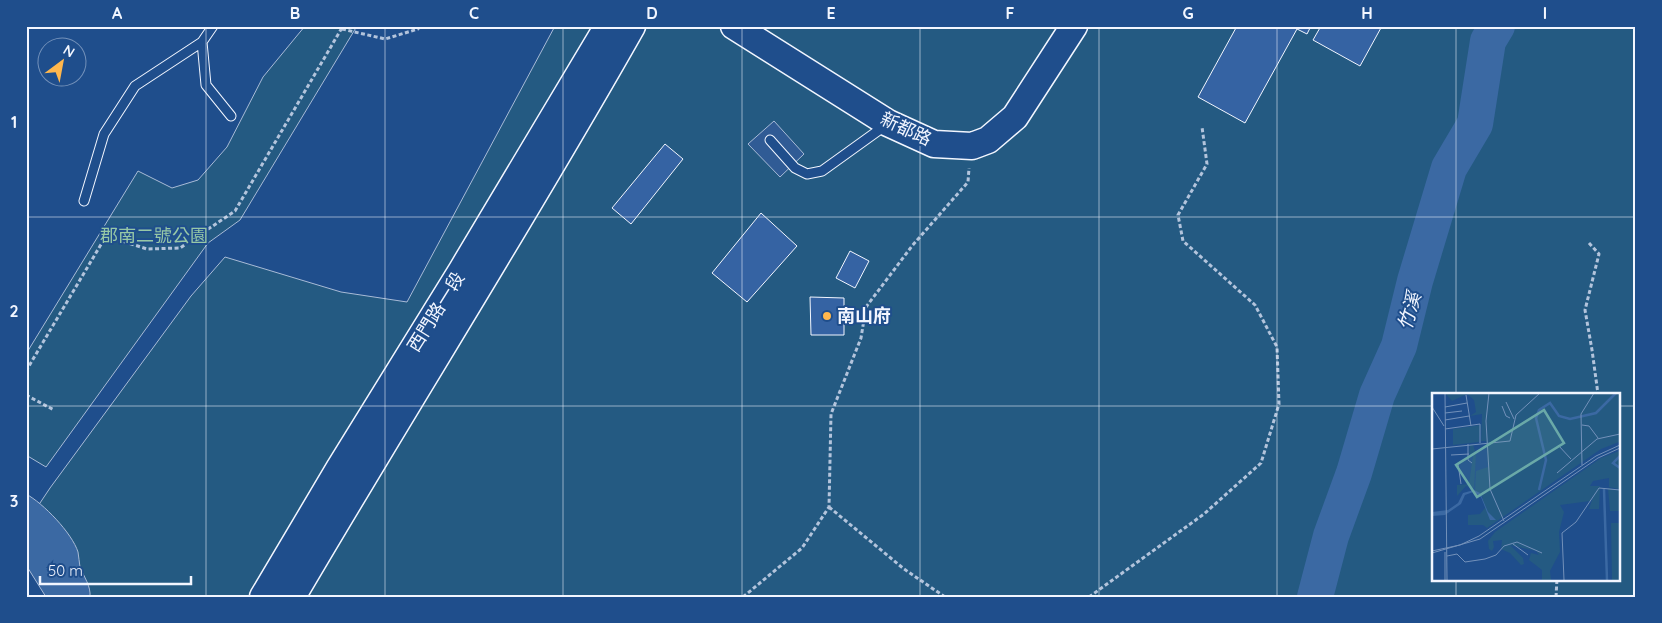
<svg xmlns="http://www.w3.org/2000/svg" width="1662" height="623" font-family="Quicksand,'Noto Sans TC',sans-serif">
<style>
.green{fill:#245a82;stroke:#a8bbd7;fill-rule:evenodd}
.parking{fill:#305b95;stroke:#a8bbd7}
.water{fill:#3b69a3;stroke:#a8bbd7}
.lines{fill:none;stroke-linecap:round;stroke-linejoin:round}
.river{stroke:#3b69a3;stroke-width:36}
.building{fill:#3563a3;stroke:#f2f6ff}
.lane-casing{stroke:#f2f6ff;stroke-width:11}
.secondary-casing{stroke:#f2f6ff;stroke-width:29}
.path{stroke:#b3c4dc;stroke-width:3;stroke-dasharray:4 2.5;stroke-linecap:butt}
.lane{stroke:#1f4e8c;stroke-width:9}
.secondary{stroke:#1f4e8c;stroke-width:26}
.grid{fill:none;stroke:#f2f6ff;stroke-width:1;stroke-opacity:0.55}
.poi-dot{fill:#ffb74d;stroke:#1f4e8c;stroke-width:2}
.labels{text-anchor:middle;stroke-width:4;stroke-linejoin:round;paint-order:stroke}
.street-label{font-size:18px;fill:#f2f6ff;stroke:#1f4e8c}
.park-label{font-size:18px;fill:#97c8a6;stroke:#1f4e8c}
.poi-label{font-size:18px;font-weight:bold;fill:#f2f6ff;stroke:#1f4e8c;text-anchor:start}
.water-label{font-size:19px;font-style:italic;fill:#f2f6ff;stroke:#1f4e8c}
.inset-river{fill:none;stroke:#3b69a3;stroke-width:2.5}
.inset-road{fill:none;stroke:#7391ba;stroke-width:1}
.view{fill:#6aa9a8;fill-opacity:0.15;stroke:#6aa9a8;stroke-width:2.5}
.inset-edge{fill:none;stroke:#f2f6ff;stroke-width:2.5}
.neatline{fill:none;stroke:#f2f6ff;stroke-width:2}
.grid-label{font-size:16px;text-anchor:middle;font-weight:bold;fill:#f2f6ff}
</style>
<rect width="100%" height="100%" fill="#1f4e8c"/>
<path class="green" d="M305,26H357L240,220L208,243L46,467L26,455V354L138,171L172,188L198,180L227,147L263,77Z
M555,26H1636V597H70L28,521L50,488L191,296L225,257L341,292L407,302ZM1433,394H1618V579H1433Z"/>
<path class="parking" d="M774,121L804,154L780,177L748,144Z"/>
<path class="water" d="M26,494C43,503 72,533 78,552C79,557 79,562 80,567C84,577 91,586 90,597H46L26,565Z"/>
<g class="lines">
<path class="river" d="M1315,597L1331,536L1354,473L1377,395L1399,346L1415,281L1449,168L1475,124L1488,41L1497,26"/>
</g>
<path class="building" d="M1237,26H1311L1307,34L1297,29L1245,123L1198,97Z
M1321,26H1382L1360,66L1313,40Z
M665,144L683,159L631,224L612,208Z
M761,213L797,246L747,302L712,273Z
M850,251L869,261L855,288L836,278Z
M810,297L844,298V335H811Z"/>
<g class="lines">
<g class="lane-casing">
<path id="lane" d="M213,26L202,42L206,85L231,116
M770,140L795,168L807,174L822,171L886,125
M84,201L104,134L135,86L202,42"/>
</g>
<g class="secondary-casing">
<path id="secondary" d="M734,26L888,123L934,144L972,146L988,140L1015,117L1074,26
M263,597L339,469L462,270L608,26
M292,597C404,406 523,219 632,26"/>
</g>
<path class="path" d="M342,29L385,39L418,29L419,26
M1589,243L1599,254L1585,310L1592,350L1598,394
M26,371L106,236L147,249L180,248L235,211L343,26
M26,395L54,410
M829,507L904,569L945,597
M743,597L802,548L829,507L831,414L861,338L866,307L912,246L968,182L969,168
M1089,597L1204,514L1261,463L1279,404L1277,347L1255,305L1183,241L1178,215L1207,164L1202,127
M1556,597L1557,579"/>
<use href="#lane" class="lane"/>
<use href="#secondary" class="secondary"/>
</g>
<path class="grid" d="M206,26V597M385,26V597M563,26V597M742,26V597M920,26V597M1099,26V597M1277,26V597M1456,26V394M26,217H1636M26,406H1433M1618,406H1636M1456,579V597"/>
<circle class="poi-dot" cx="827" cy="316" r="5"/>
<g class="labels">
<g class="street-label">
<text transform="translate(906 129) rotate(25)" y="6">新都路</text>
<text transform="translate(436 312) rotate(-58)" y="6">西門路一段</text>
</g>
<g class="park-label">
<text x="154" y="242">郡南二號公園</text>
</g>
<g class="poi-label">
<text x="837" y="322">南山府</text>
</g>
<g class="water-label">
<text transform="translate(1409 311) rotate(-74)" y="7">竹溪</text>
</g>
</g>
<g transform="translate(1432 393)">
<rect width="188" height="188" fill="#1f4e8c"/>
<path d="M13,0H187V49L169,56L55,135L51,132H36V122L48,121L53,115L50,103L43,98L44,78L56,74L54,48H49L50,21L38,23L44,19L42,7L35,1L20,8ZM49,32L47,49L21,52V36ZM38,52H41L44,61L42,95L34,93L25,103V92L37,91L41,63L37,60ZM187,58V96L177,94V85L161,88L158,93H168L158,108L128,112L132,119L127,139L128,159L118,178L119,187H110V177L97,167L99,160L107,162L104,158L78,152L91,165L92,171L89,172L78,160L69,156L70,147L61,148L62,154L60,158L57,156L56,148L63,139L169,65ZM168,94L167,116H157L162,101ZM176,95L187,97V118H178ZM179,130H187V187H180Z" fill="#245a82"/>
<path d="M42,97L48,100L56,119L64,127H58L49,104L41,99L33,102L29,111L13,122L0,123V119L16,117L26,110L31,100Z" fill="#3b69a3"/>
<path class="inset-river" d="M188,63L181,70L188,75M172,96L175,187M107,97L114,67L104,25L107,17L118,10L127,23L138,26L164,20L184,0"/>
<path class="inset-road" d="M13,0L15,187M57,0L54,28L58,96L72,128M34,2L39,33M74,9L82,26M70,13L74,23L78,25M0,14L12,33M13,14L35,10M13,20L30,18M13,27L37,23M150,32L157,33L166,45M13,36L48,31V50M36,51V67L40,70M126,52L139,66M0,56L78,48L84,22L108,0M19,62L37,61M26,71L29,91M150,72L149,21L162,0M125,80L165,46L188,41M81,151L96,162M0,158L28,152L47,143L164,63L188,52M0,160L48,146L166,65L188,55M15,163L25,161L33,169L53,166L64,162L72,153L85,149L110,160M13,187V159M132,187L130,140L144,129L167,95L188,97"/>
<path class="view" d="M112,17L132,50L45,104L24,72Z"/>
<rect width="188" height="188" class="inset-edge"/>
</g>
<rect width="1662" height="623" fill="none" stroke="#1f4e8c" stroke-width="55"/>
<g transform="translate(62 62) rotate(32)"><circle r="24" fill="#1f4e8c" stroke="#7391ba"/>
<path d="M0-4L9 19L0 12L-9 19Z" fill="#ffb74d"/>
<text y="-8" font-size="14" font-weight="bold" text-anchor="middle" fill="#f2f6ff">N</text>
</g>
<path d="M40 576v8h151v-8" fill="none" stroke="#f2f6ff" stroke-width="2.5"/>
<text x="48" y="576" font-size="15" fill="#f2f6ff" stroke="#1f4e8c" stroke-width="4" paint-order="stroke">50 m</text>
<rect x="28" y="28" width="1606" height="568" class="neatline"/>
<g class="grid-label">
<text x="117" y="19">A</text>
<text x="295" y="19">B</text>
<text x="474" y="19">C</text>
<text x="652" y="19">D</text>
<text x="831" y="19">E</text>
<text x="1010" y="19">F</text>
<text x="1188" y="19">G</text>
<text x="1367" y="19">H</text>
<text x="1545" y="19">I</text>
<text x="14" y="128">1</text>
<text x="14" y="317">2</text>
<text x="14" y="507">3</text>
</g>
</svg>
